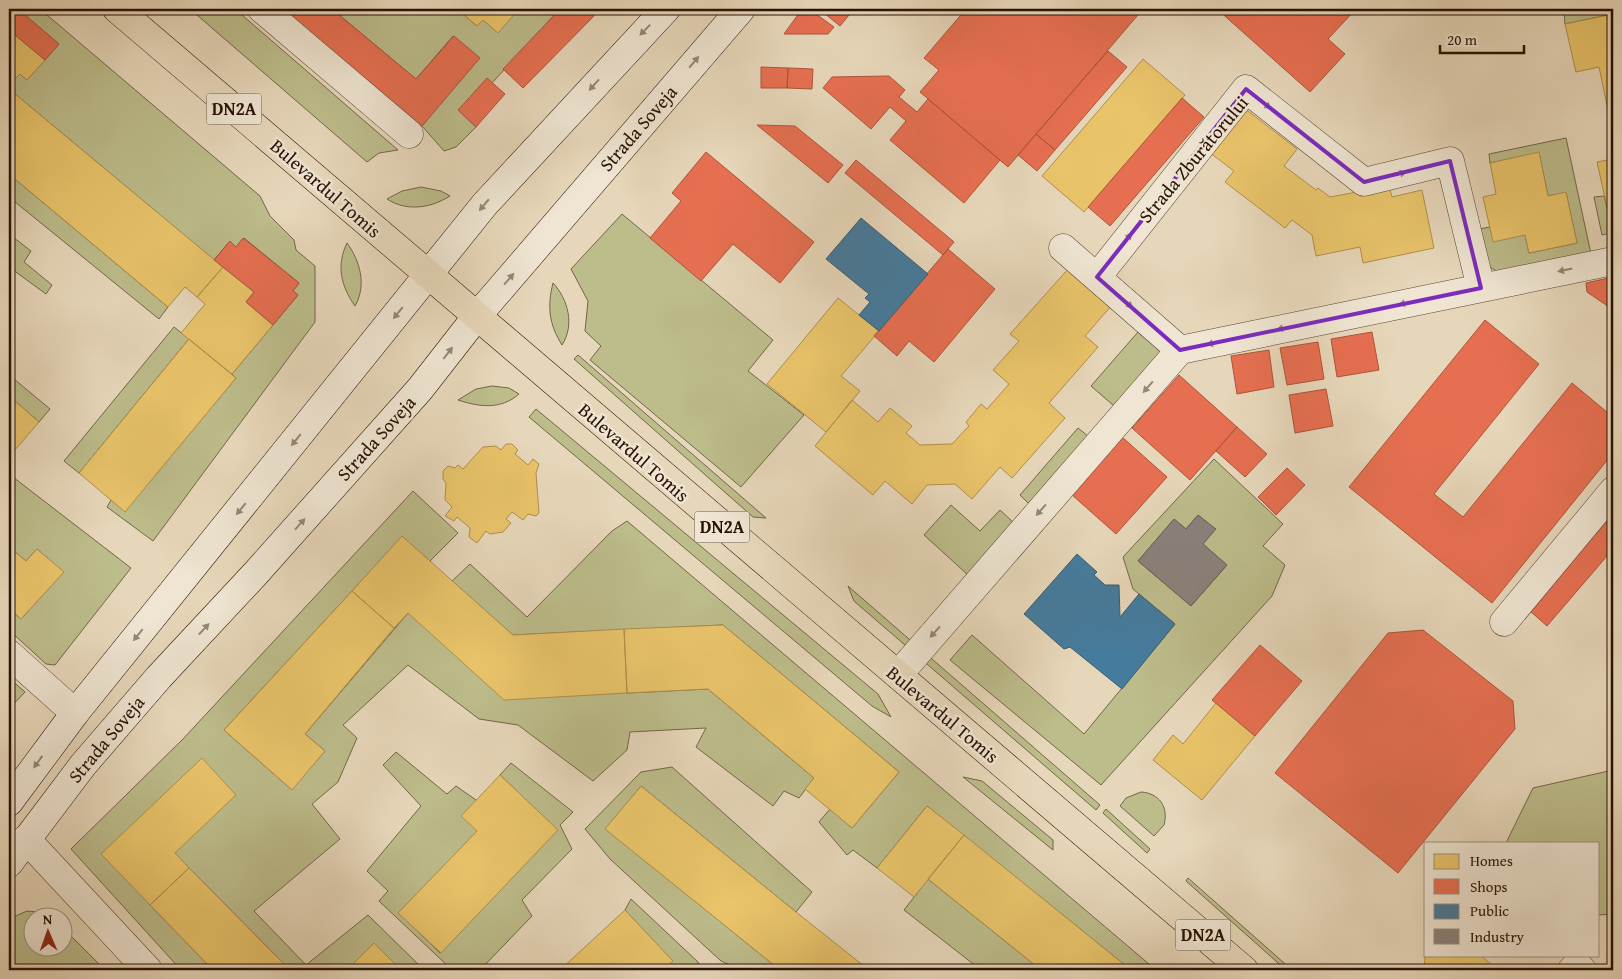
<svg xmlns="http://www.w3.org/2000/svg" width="1622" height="979" font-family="'Gentium Book Plus',serif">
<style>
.green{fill:#bdbc8b;stroke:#726647;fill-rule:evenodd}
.homes{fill:#e9c46a;stroke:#af8e4b}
.shops{fill:#e76f51;stroke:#ae533a}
.public{fill:#457b9d;stroke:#3c5b6f}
.industry{fill:#8a817c;stroke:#6d5f58}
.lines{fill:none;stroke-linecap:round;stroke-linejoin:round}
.street-casing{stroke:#584231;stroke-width:29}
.secondary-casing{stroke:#281103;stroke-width:29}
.primary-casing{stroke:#281103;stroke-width:29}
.street{stroke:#efe5d2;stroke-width:28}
.secondary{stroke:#efe5d2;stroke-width:28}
.primary{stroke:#e7d7ba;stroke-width:28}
.oneway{fill:#958675}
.marked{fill:none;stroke:#7b2cbf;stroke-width:4;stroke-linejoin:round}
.labels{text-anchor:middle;stroke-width:5;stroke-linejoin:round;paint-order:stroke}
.shield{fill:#efe5d2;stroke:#645141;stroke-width:1}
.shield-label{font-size:18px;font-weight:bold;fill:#281103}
.street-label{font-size:19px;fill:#281103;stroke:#efe5d2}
</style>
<rect width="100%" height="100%" fill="#e7d7ba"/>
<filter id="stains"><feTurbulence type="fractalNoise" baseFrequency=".004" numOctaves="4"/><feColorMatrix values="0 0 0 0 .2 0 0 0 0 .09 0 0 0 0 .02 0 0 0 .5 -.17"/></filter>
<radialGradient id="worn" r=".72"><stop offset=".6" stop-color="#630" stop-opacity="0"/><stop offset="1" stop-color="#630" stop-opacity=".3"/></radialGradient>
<path class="green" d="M18,9H40L260,196L270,216L294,240L296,250L315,266V322L153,541L107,507L111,500L125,511L236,378L232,374L298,295L293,291L299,283L244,238L236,247L229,242L214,260L15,94L12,96L9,93V78L13,81L20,74L27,80L59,44Z
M190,9H235L398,150L379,153L367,162Z
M332,9H457L477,26L483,20L498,32L519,9H560L492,83L458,110L476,127L456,147L444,151L422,126L479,58L453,36L416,79Z
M1564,9H1613V14L1565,24Z
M1566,138L1591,254L1500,273L1488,266L1479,229L1490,227L1525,235L1529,253L1577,243L1566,193L1548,196L1539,153L1490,163L1489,154Z
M9,174L168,307L159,319L9,197Z
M421,187L441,191L450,196C431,208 407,212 387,199L402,191Z
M1604,196L1609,216L1613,215V232L1602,235L1594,197Z
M622,214L773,340L748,371L804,415L741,487L590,360L601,346L585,331L588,301L571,269Z
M9,234L31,251L24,262L52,285L46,294L9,267Z
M347,243C360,261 367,285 355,306C341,286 336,266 347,243Z
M553,283C568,299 575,325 562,345C549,324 547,307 553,283Z
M174,327L189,339L79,473L64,461Z
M1138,332L1161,352L1114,406L1091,386Z
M578,355L766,518L753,517L574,359Z
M14,379L50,409L39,422L9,396V385Z
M492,386L509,388L519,394C501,410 479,407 458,400L476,389Z
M536,409L878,694L891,717L872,706L529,417Z
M1078,428L1088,436L1029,504L1020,495Z
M1214,459L1283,524L1263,546L1285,565L1272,596L1101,785L950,660L972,635L1084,734L1175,624L1133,589L1123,557ZM1198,515L1215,529L1203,544L1227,565L1191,606L1138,561L1174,519L1186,529Z
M9,474L131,568L55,665L46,664L9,630V608L21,619L63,572L37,549L26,561L9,547Z
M413,491L458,533L430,561L402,537L224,730L291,789L325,751L305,734L408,613L627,693L708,689L814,778L799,798L784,791L773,806L696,747L706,728L630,732L627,750L593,781L518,725L479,719L408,665L343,725L357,738L338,782L312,804L340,839L254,911L306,965L368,915L424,970H401L374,944L347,970H290L189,868L150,905L213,970H181L71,849L183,739Z
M951,505L980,531L1000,510L1015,524L968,575L924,535Z
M627,521L1156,970H1131L927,806L877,868L853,850L847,855L819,822L830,809L852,828L899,772L723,625L513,635L452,581L470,564L527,617L612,531Z
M848,586L1100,805L1096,810L854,601Z
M9,678L25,692L9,709Z
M396,752L447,794L456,786L476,800L477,831L399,913L440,953L557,830L500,775L511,763L573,812L560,825L572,849L522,900L532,916L481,969H451L379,901L388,891L367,871L421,806L383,765Z
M672,767L812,892L796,912L641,786L606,829L780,970H741L721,961L610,859L585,829L641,772Z
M1613,770V914L1598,915V843H1506L1533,788Z
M963,777L982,781L1053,840V850Z
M1141,792C1159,793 1169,807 1164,825L1154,836L1120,806L1126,798Z
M1106,809L1150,849L1147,853L1103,813Z
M1188,878L1292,970H1286L1186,881Z
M928,879L1041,970H981L904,910Z
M631,899L698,962L700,970H663L672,961L625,910Z
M27,911L47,913L51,916H32V946H62L63,928L105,970H9V919Z"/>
<path class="homes" d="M457,9H519L498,33L483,20L477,26Z
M1613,14V134L1599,67L1576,72L1565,24Z
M9,30L45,60L27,80L20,74L13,81L9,78Z
M1143,59L1185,95L1084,212L1042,176Z
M15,94L223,267L197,297L185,287L168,307L9,174V100Z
M1240,105L1297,149L1284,166L1316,190L1318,188L1330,197L1389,186L1392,197L1422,190L1434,248L1363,263L1360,247L1316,256L1312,235L1292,220L1285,228L1225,182L1234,171L1205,149Z
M1539,152L1548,196L1566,192L1577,243L1529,253L1525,235L1493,242L1483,197L1496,194L1490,163Z
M1613,159V215L1609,216L1597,162Z
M223,267L254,292L246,302L273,325L232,374L181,333L205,304L197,297Z
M1069,268L1112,305L1085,336L1098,347L1049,403L1065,418L1012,478L1000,467L972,499L955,484L927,485L912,504L885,481L873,495L815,446L852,400L878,422L890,408L912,426L906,433L920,445L952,444L969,426L966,422L981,404L987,409L1009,384L993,370L1019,341L1010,334Z
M838,298L879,331L841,376L860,391L826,432L767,384Z
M189,339L236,378L125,512L79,473Z
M9,396L39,422L9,457Z
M506,444H512L518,450L515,454L528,465L533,459L539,464L536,473L539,513L536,516L528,514L523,520L512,512L506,519L511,523L503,532L490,534L486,531L477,543L469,537L470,528L457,517L454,521L445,516L452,507L445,500L446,483L443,479V471L448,466L455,468L458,465L463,469L483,447L496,446L501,450Z
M402,536L513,635L624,629L627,693L504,700L408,613L394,628L352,591Z
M9,547L26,561L37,549L64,572L21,619L9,608Z
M352,591L394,628L305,734L325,751L292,790L224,730Z
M723,625L899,772L852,828L805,789L814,778L708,689L627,693L624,629Z
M1216,703L1255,736L1202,800L1153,760L1173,735L1183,744Z
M202,758L236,795L175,853L189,868L150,905L101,854Z
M500,775L558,830L441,953L398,913L477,831L461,816Z
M641,786L796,912L869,970H780L605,829Z
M927,806L964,835L914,897L877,868Z
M964,835L1131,970H1041L928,879Z
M189,868L290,970H213L150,905Z
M625,910L673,961L663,970H560Z
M374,943L401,970H347Z
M1426,945V955H1480L1498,970H1424Z"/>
<path class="shops" d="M9,9H18L59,44L45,60L9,30Z
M283,9H332L416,79L454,36L480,58L422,126Z
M560,9H594V16L523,88L503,69Z
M802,9H809L834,27L828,34H784Z
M819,9H854L840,26Z
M966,9H1143L1008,167L920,92L939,70L924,58Z
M1217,9H1356L1328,39L1345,54L1310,92Z
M1108,51L1127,67L1055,150L1036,134Z
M761,67L788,68L787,88H761Z
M788,68L813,69L812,89L787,88Z
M889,76L905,90L899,97L917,112L928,99L1000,160L964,203L890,140L906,121L890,107L871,129L823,88L832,77Z
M487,78L505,94L476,127L458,110Z
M1182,98L1204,117L1110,226L1088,207Z
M757,125L795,126L843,165L828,183Z
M1036,134L1055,150L1037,171L1018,155Z
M706,152L814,242L780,283L733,244L701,281L650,238L681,201L672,193Z
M856,160L954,242L943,255L845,173Z
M243,238L299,283L293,291L298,295L273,325L246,302L254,292L214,260L230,241L236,247Z
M948,249L995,289L934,362L909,341L897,356L874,336Z
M1613,277V306L1609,307L1587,292L1586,283Z
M1485,320L1539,364L1434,494L1463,517L1572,383L1613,417V453L1492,603L1349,487Z
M1372,332L1379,370L1337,377L1331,339Z
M1318,342L1324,379L1287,385L1280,348Z
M1269,350L1274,387L1237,394L1231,356Z
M1179,375L1237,427L1190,480L1132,428Z
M1326,389L1333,426L1295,433L1289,395Z
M1237,427L1267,454L1245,477L1216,451Z
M1122,437L1167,477L1116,534L1071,494Z
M1287,468L1305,485L1276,515L1258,497Z
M1613,514V549L1547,626L1530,611Z
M1423,630L1513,701L1515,729L1398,873L1275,773L1388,633Z
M1260,645L1302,681L1255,736L1212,700Z"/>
<path class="public" d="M861,218L928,274L879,331L859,315L870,302L865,298L869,294L826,259Z
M1077,554L1097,572L1094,575L1105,585H1119L1120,617L1139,594L1175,624L1122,689L1070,647L1064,649L1024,614Z"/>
<path class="industry" d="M1198,515L1216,529L1203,544L1227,565L1191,606L1138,561L1174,519L1186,529Z"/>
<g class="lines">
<g class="street-casing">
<path id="street" d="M262,9L409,134
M1063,248L1180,350
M1097,277L1246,89L1364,182L1450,161L1481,288
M1504,622L1613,491
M9,654L75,713
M898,675L1180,350L1613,261
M26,839L148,970
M1572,970L1577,965L1582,970"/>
</g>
<g class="secondary-casing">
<path id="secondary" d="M9,802L75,713L485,204L666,9
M9,863L83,765L159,677L256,573L420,389L477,316L741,9"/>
</g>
<g class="primary-casing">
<path id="primary" d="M117,9C492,331 869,650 1244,970"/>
</g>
<use href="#street" class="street"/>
<use href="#secondary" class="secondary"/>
<use href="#primary" class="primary"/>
</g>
<defs><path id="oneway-solid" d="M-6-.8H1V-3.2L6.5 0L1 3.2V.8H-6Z" transform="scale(1.25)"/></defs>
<g class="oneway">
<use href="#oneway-solid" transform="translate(645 30) rotate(134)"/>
<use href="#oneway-solid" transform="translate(694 62) rotate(-50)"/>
<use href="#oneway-solid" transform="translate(594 85) rotate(132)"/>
<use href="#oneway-solid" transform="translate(1265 104) rotate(38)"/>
<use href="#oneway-solid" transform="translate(1399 174) rotate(-14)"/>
<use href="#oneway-solid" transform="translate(484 205) rotate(130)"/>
<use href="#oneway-solid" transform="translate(1127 239) rotate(-52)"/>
<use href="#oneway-solid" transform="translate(1565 270) rotate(168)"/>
<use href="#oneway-solid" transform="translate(509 279) rotate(-49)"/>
<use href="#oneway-solid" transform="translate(1127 303) rotate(41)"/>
<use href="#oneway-solid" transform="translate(1406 303) rotate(168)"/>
<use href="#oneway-solid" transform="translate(398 313) rotate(129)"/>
<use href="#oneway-solid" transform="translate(1284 328) rotate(169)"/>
<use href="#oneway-solid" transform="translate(1214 343) rotate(168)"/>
<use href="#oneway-solid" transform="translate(448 353) rotate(-52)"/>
<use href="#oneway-solid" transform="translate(1148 387) rotate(131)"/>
<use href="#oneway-solid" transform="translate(296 440) rotate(129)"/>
<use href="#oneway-solid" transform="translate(241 509) rotate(129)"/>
<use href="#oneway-solid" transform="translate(1041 510) rotate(131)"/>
<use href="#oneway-solid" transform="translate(300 524) rotate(-48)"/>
<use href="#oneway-solid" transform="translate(204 629) rotate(-47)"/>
<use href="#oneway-solid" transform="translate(935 632) rotate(132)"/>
<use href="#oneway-solid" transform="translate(138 635) rotate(129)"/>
<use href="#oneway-solid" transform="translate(38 762) rotate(126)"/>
</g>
<path class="marked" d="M1246,89L1364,182L1450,161L1481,288L1180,350L1097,277Z"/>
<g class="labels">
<g class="shield">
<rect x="206.5" y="93.5" width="55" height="31" rx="4"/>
<rect x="694.5" y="511.5" width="55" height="31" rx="4"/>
<rect x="1175.5" y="919.5" width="55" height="31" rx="4"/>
</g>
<g class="shield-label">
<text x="234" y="115">DN2A</text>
<text x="722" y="533">DN2A</text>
<text x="1203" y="941">DN2A</text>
</g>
<g class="street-label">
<text transform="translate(638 128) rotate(-49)" y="7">Strada Soveja</text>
<text transform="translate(1193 159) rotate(-50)" y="7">Strada Zburătorului</text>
<text transform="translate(326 188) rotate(41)" y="7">Bulevardul Tomis</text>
<text transform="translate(376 438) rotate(-48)" y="7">Strada Soveja</text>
<text transform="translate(634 452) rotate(41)" y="7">Bulevardul Tomis</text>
<text transform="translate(943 714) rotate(40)" y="7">Bulevardul Tomis</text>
<text transform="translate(106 739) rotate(-50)" y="7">Strada Soveja</text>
</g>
</g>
<rect width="1622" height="979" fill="none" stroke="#e7d7ba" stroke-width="30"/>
<rect x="10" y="10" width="1602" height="959" fill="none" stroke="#281103" stroke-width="2.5"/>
<rect x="15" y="15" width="1592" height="949" fill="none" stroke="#281103"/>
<rect x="1424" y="842" width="175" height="115" fill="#efe5d2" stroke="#9f907f"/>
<rect x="1434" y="854" width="25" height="15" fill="#e9c46a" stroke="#9f907f"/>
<text x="1470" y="866" font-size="15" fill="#281103">Homes</text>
<rect x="1434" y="879" width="25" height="15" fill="#e76f51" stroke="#9f907f"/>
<text x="1470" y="892" font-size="15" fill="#281103">Shops</text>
<rect x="1434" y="904" width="25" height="15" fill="#457b9d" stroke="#9f907f"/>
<text x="1470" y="916" font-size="15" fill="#281103">Public</text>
<rect x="1434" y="929" width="25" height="15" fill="#8a817c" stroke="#9f907f"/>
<text x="1470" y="942" font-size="15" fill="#281103">Industry</text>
<g transform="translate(48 932) rotate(358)"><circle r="24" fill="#efe5d2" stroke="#9f907f"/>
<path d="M0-4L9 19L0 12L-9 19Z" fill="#8f2418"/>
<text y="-8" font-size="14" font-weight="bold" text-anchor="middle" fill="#281103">N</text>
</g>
<path d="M1440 45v8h84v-8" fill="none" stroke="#281103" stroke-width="2.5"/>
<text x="1447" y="45" font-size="15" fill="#281103" stroke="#efe5d2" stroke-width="4" paint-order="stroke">20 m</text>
<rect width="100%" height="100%" filter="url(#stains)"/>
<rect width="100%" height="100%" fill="url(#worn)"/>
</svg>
